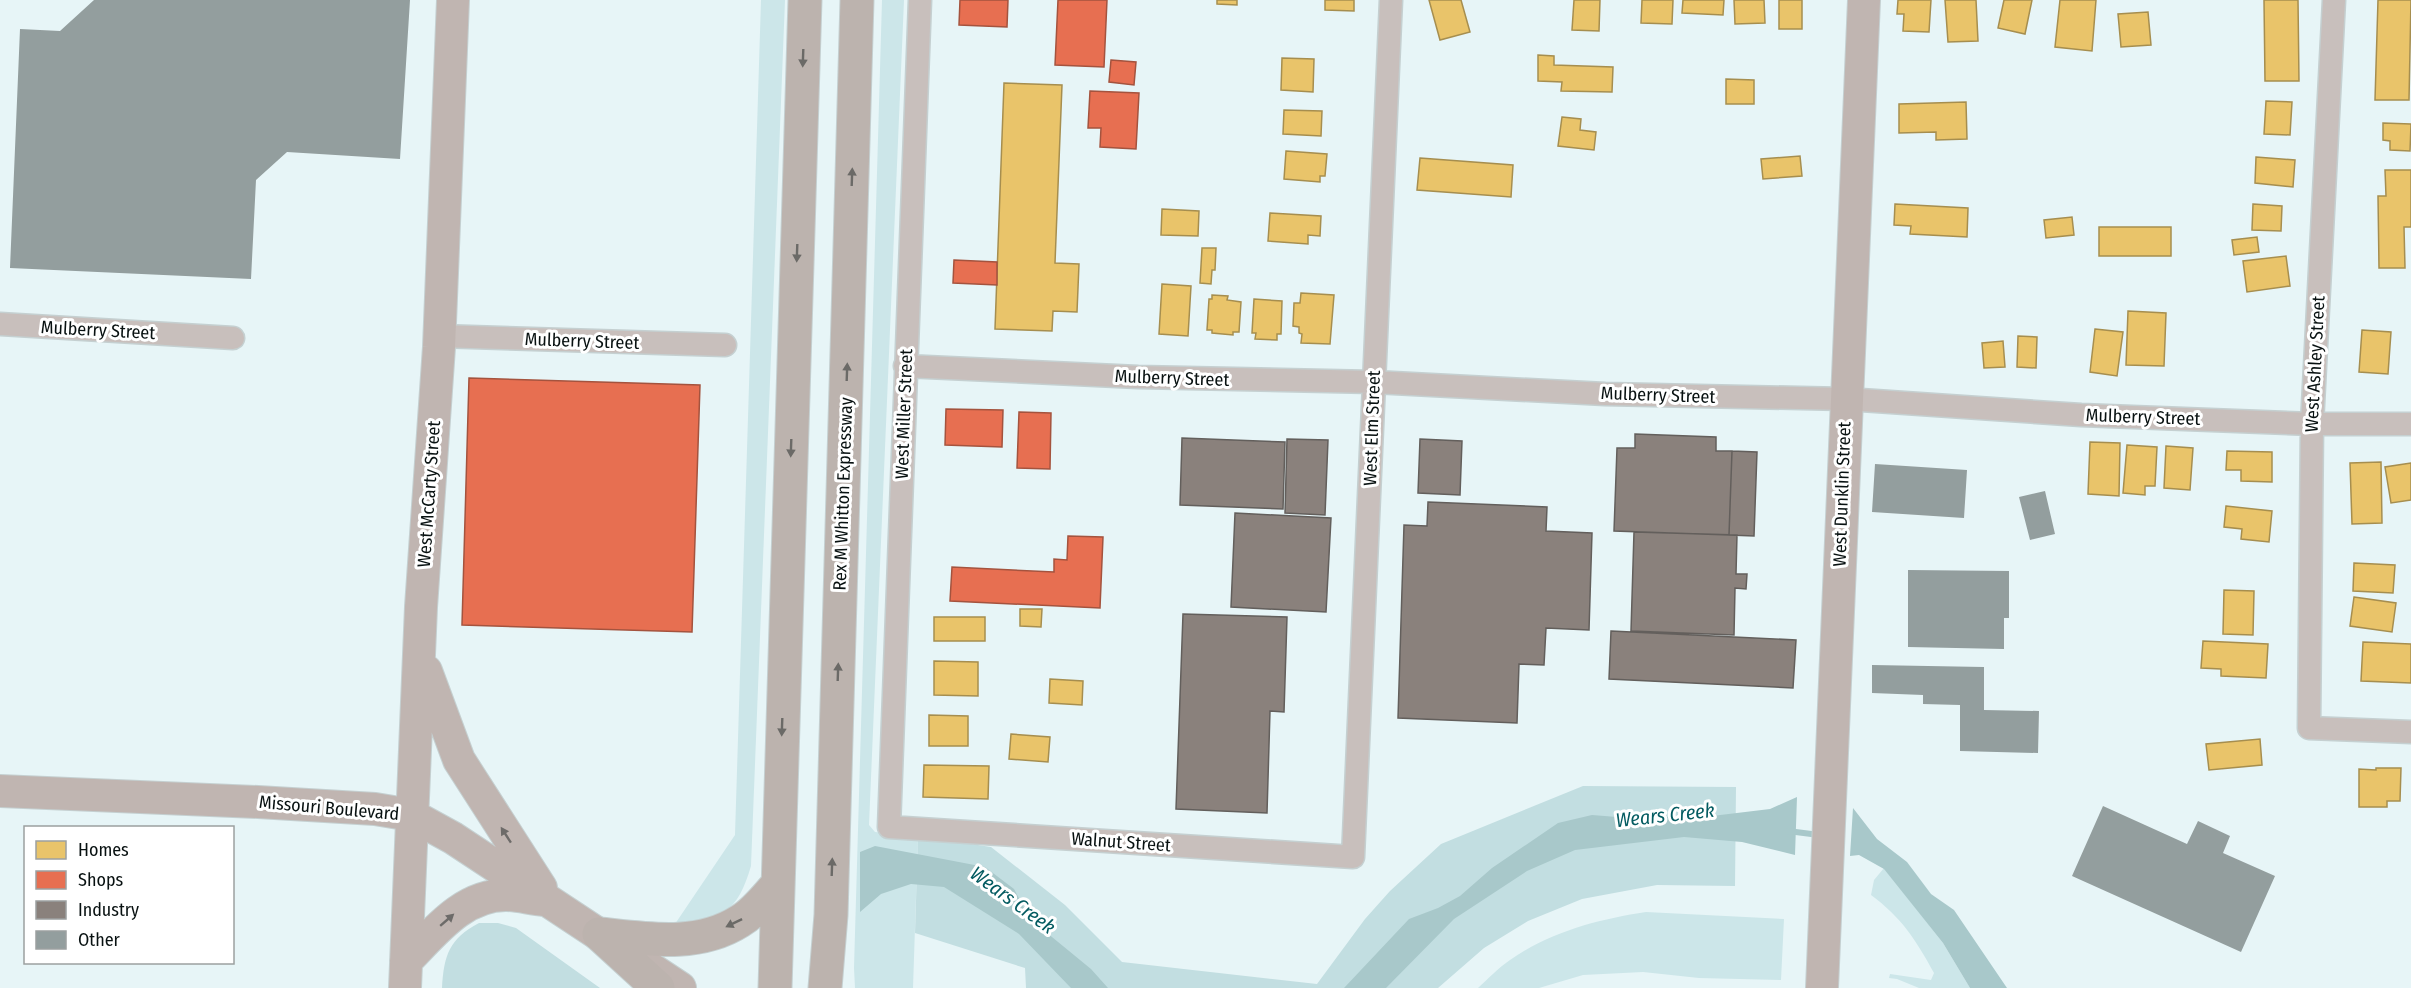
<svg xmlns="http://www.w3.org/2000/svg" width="2411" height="988" font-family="'Fira Sans Condensed',sans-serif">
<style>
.green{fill:#cce6e9}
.forest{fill:#c2dee1}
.water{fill:#a8c8ca}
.homes{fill:#e9c46a;stroke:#a68e4f;stroke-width:1.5}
.shops{fill:#e76f51;stroke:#a4533e;stroke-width:1.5}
.industry{fill:#8a817c;stroke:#635f5c;stroke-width:1.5}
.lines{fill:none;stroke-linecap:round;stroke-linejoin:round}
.stream{stroke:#a8c8ca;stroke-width:6}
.building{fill:#939e9e}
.street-casing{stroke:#c5d0d1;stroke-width:25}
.secondary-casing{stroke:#c5d0d1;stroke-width:34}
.highway-casing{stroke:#c5d0d1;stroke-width:35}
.street{stroke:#c8bfbc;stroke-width:22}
.secondary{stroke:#c0b5b1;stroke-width:32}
.highway{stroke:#bcb3ae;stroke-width:33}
.oneway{fill:#6b6a67}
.oneway2{fill:#6d6b69}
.labels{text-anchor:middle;stroke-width:6;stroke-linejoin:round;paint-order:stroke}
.street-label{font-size:18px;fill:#081111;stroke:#fff}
.water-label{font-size:20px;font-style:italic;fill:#045b61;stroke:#fff}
</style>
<rect width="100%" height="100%" fill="#e7f5f7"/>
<path class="green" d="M761,0H785L751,866C738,911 721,923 675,924L735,835Z
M882,0H904L869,825L875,832L918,836L913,988H855L854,968Z
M1884,868L1943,943L1970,988H1919L1897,979L1889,978L1890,974L1931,980L1934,973C1916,940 1902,918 1871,895L1874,880Z
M1646,912L1784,919L1781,980L1699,978L1643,972L1583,975L1539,988H1478C1488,979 1498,968 1510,960C1550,932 1599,919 1646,912Z"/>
<path class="forest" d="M1583,786L1736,787L1735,886L1657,885L1582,899L1528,921L1484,948L1438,988H1026L1025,968L915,933L918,836L991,847L1065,905L1122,962L1317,984L1365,919L1390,891L1441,844Z
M479,923H498L516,928L600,988H442C444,955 449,939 479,923Z"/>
<path class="water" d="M1797,797L1795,855L1742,842L1684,837L1575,850L1527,871L1454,919L1386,988H1344L1409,919L1438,908L1460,896L1492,868L1558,823L1592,815L1617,817L1712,816L1770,809Z
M1853,808L1877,839L1907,862L1931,894L1954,910L2007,988H1970L1943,943L1884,869L1859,855L1850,856Z
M875,846L985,867L1014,889L1030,919L1091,969L1108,988H1071L1019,934L944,887L911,884L881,894L860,912V852Z"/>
<path class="homes" d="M1217,0H1237V5L1217,4Z
M1325,0H1354V11L1325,10Z
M1429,0H1461L1470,32L1440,40Z
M1574,0H1600L1599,31L1572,30Z
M1642,0H1673L1672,24L1641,23Z
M1683,0H1724L1723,15L1682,13Z
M1734,0H1764L1765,23L1735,24Z
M1779,0H1802V29H1779Z
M1898,0H1931L1929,32L1903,31L1904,14H1897Z
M1945,0H1976L1978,41L1948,42Z
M2004,0H2032L2025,34L1998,28Z
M2060,0H2096L2092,51L2055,47Z
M2264,0H2298L2299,81H2265Z
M2378,0H2411L2409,100H2375Z
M2148,12L2151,45L2121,47L2118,14Z
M1538,55L1554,56V65L1613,67L1612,92L1561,91L1562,82L1538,81Z
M1282,58L1314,59L1313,92L1281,90Z
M1726,79L1754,80V104H1726Z
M1004,83L1062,85L1055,263L1079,264L1077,312L1053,311L1052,331L995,329Z
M2266,101L2292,102L2290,135L2264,134Z
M1966,102L1967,139L1936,140V132L1899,133V104Z
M1284,110L1322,111L1321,136L1283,134Z
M1562,117L1581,119L1580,130L1596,132L1594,150L1558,146Z
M2383,123L2411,124L2410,151L2390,150V141L2383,140Z
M1286,151L1327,154L1325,176H1320V182L1284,179Z
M1800,156L1802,176L1763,179L1761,159Z
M2256,157L2295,160L2293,187L2255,183Z
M1420,158L1513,165L1511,197L1417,190Z
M2385,170H2411V227H2404L2405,268H2379L2378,196H2386Z
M1895,204L1968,208L1967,237L1910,234L1911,226L1894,225Z
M2253,204L2282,206L2281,231L2252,230Z
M1162,209L1199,211L1198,236L1161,235Z
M1270,213L1321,216L1320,236L1308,235V244L1268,241Z
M2072,217L2074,235L2046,238L2044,220Z
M2099,227H2171V256H2099Z
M2257,237L2259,252L2234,255L2232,240Z
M1202,248H1216L1215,270H1212L1211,284L1200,283Z
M2286,256L2290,286L2247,292L2243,261Z
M1162,284L1191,286L1188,336L1159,334Z
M1301,293L1334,295L1330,344L1301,343L1302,334L1299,333V327L1293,326L1294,303H1300Z
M1212,295L1228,296L1227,300L1241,302L1239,332H1233V335L1212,333V330H1207L1209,299H1212Z
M1254,299L1282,301L1281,334H1277V340L1255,339L1256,333H1252Z
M2128,311L2166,313L2164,366L2126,365Z
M2095,329L2123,332L2117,376L2090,372Z
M2362,330L2391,332L2388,374L2359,372Z
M2018,336L2037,337L2036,368L2017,367Z
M2003,341L2005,367L1984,368L1982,343Z
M2090,442L2120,443L2119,496L2088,494Z
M2127,445L2157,447L2155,486H2145V495L2123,493Z
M2166,446L2193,448L2190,490L2164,488Z
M2227,451L2272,452V482L2241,481V470H2226Z
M2381,462L2382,523L2352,524L2350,463Z
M2411,463V500L2391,503L2385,467Z
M2226,506L2272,511L2269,542L2241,539L2242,529L2224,527Z
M2354,563L2395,565L2393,593L2353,591Z
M2224,590L2254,591L2253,635L2223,634Z
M2354,597L2396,603L2392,632L2350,626Z
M1020,609H1042L1041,627L1020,626Z
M934,617H985V641H934Z
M2203,641L2268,644L2266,678L2221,676V669L2201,668Z
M2363,642L2411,644V683L2361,681Z
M934,661L978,662V696L934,695Z
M1050,679L1083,681L1082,705L1049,703Z
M929,715L968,716V746H929Z
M1011,734L1050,737L1048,762L1009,759Z
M2260,739L2262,765L2209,770L2206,744Z
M924,765L989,766L988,799L923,797Z
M2376,768H2401L2400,801H2387V807H2359V769L2376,770Z"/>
<path class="shops" d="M960,0H1008L1007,27L959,25Z
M1058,0H1107L1104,67L1055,65Z
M1111,60L1136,62L1134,85L1109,82Z
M1090,91L1139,93L1136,149L1100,147L1101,128H1088Z
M954,260L997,262V285L953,283Z
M469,378L700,385L692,632L462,625Z
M946,409L1003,410L1002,447L945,445Z
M1019,412L1051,413L1050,469L1017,468Z
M1068,536L1103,537L1100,608L950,601L952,567L1054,572V559L1067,560Z"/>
<path class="industry" d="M1635,434L1716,437V451H1732L1729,535L1614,531L1617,448H1635Z
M1182,438L1285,442L1283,509L1180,505Z
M1287,439L1328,440L1325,515L1285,513Z
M1420,439L1462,441L1460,495L1418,493Z
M1732,451L1757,452L1754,536L1729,535Z
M1428,502L1547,507L1546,531L1592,533L1589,630L1546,628L1544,665L1519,664L1517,723L1398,718L1404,525L1427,526Z
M1235,513L1331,518L1326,612L1231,607Z
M1634,532L1737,535L1736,574H1747L1746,589L1735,588L1734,635L1631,631Z
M1183,614L1287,617L1284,712L1270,711L1267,813L1176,809Z
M1611,631L1796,640L1793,688L1609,679Z"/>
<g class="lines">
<path class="stream" d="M1788,831L1819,835"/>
</g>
<path class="building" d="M94,0H410L400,159L287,152L256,180L251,279L10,268L20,29L60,31Z
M1875,464L1967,470L1964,518L1872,512Z
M2045,491L2055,534L2030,540L2019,497Z
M1908,570L2009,571V618H2004V649L1908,647Z
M1872,665L1984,667V710L2039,711L2038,753L1960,751V705L1923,704V695L1872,693Z
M2103,806L2187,844L2198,821L2230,836L2223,853L2275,876L2241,952L2072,876Z"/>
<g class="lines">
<g class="street-casing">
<path id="street" d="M920,0L889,827L1353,857L1391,0
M2334,0L2312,424L2309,728L2411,732
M0,324L233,338
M439,336L725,345
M905,366L1138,377L1374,382L1605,394L1846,399L2081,415L2312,424H2411"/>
</g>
<g class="secondary-casing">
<path id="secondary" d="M426,671L459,760L541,888
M0,791L258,802L375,809L411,815L453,838L680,988
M406,961C434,933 462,895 506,895C518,895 531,899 544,900
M405,988L421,607L439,347L453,0
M1822,988L1864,0"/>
</g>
<g class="highway-casing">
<path id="highway" d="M599,934C647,939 698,948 740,921C755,912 766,897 777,885
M599,934L658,988
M775,988L805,0
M825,988L831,915L857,0"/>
</g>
<use href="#street" class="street"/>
<use href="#secondary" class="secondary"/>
<use href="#highway" class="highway"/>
</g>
<defs><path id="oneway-solid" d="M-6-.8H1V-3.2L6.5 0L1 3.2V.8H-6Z" transform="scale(1.5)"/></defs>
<g class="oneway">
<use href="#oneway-solid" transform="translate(803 58) rotate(92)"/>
<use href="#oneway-solid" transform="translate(852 177) rotate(-88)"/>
<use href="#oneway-solid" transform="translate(797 253) rotate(92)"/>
<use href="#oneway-solid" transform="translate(847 372) rotate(-88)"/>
<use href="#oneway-solid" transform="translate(791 448) rotate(92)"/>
<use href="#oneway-solid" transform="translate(838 672) rotate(-88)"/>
<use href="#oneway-solid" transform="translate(782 727) rotate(92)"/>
<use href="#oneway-solid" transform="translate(832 867) rotate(-88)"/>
<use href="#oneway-solid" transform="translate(734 923) rotate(154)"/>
</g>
<g class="oneway2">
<use href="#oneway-solid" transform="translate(506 835) rotate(-123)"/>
<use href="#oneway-solid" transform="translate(447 920) rotate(-41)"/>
</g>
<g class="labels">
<g class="street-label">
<text transform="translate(98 330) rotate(3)" y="6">Mulberry Street</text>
<text transform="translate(582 341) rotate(2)" y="6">Mulberry Street</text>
<text transform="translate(2315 364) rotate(-87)" y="6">West Ashley Street</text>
<text transform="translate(1172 378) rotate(2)" y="6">Mulberry Street</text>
<text transform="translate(1658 395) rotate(2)" y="6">Mulberry Street</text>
<text transform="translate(904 414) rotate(-88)" y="6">West Miller Street</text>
<text transform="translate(2143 417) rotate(2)" y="6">Mulberry Street</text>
<text transform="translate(1372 428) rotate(-88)" y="6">West Elm Street</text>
<text transform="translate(429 494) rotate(-86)" y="6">West McCarty Street</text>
<text transform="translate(843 494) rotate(-88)" y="6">Rex M Whitton Expressway</text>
<text transform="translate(1842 494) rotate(-88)" y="6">West Dunklin Street</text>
<text transform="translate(329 808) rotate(5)" y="6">Missouri Boulevard</text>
<text transform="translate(1121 842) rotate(4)" y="6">Walnut Street</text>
</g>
<g class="water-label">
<text transform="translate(1665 815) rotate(-6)" y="7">Wears Creek</text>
<text transform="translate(1013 900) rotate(36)" y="7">Wears Creek</text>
</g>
</g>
<rect x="24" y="826" width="210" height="138" fill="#ffffff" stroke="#9ca0a0" stroke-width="1.5"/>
<rect x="36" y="841" width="30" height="18" fill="#e9c46a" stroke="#9ca0a0" stroke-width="1.5"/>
<text x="78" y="856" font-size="18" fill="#081111">Homes</text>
<rect x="36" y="871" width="30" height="18" fill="#e76f51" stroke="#9ca0a0" stroke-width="1.5"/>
<text x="78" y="886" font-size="18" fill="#081111">Shops</text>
<rect x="36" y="901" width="30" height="18" fill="#8a817c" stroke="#9ca0a0" stroke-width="1.5"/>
<text x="78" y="916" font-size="18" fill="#081111">Industry</text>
<rect x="36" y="931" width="30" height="18" fill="#939e9e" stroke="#9ca0a0" stroke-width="1.5"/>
<text x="78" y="946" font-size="18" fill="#081111">Other</text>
</svg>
